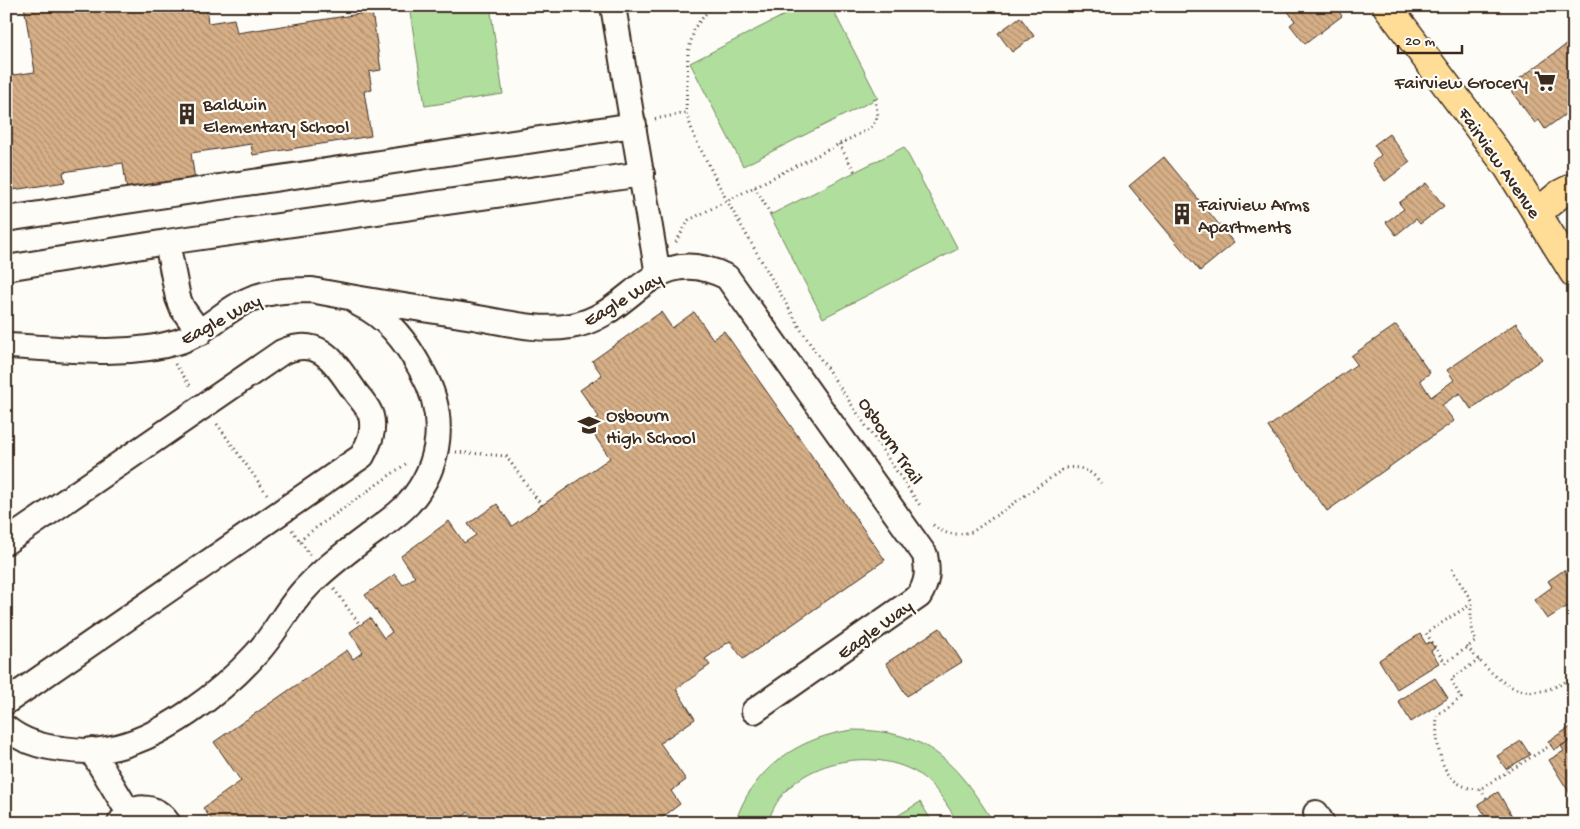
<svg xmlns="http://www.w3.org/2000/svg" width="1580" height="829" font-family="'Gochi Hand',sans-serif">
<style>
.park{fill:#afde9d;stroke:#75845e}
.building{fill:url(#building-back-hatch);stroke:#3b2a1e}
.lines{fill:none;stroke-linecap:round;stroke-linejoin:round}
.minor-casing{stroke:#3b2a1e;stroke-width:28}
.major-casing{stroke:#3b2a1e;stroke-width:31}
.path{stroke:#3b2a1e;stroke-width:3;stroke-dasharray:1 4;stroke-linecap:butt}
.minor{stroke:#fdfcf7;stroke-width:24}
.major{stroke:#ffdd96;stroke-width:28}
.labels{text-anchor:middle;stroke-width:4.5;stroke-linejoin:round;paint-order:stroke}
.poi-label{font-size:19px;fill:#3b2a1e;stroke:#fdfcf7;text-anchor:start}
.street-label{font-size:19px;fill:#3b2a1e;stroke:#fdfcf7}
</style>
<defs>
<pattern id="building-back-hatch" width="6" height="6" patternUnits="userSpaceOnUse" patternTransform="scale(1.25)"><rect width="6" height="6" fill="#d6af87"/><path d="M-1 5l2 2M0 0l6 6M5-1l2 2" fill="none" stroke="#af8f6e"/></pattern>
</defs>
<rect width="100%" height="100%" fill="#fdfcf7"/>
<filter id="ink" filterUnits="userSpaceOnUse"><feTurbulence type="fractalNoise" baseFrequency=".02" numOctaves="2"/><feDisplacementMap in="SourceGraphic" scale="10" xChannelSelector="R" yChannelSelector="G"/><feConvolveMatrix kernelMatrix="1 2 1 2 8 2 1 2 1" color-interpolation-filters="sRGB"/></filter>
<g filter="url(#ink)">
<path class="park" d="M409,6H490L503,94L425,106Z
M802,6H831L878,98L743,166L690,63Z
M904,147L958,249L823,318L770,215Z
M853,730C929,730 956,763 994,823H958C947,805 936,785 917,773C868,744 784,763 768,823H735C752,769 798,737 853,730Z
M920,802L933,823H886Z"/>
<path class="building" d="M24,6H206L208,23L234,19L237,33L372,12L381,70L369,72L372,90L364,91L371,136L253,155L251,144L191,153L196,187L128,198L123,163L63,172L65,182L6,191V76L35,72Z
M1292,6H1335L1342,16L1305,44L1290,25L1295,21L1287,10Z
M1020,17L1034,36L1012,52L998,33Z
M1574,39V108L1545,129L1539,120L1535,123L1508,87Z
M1389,134L1410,162L1385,181L1372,163L1381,155L1374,145Z
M1164,157L1234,243L1200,271L1129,186Z
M1426,183L1444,206L1420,224L1416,219L1396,235L1386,222L1404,209L1399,203Z
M661,312L672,328L694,312L713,339L724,331L885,560L743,659L730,641L705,659L710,665L676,689L695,719L660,743L686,780L671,791L680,804L655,823H477L469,812L453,823H214L203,808L241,781L214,742L347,650L353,659L363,652L350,632L370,618L384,638L392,632L365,595L395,574L403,585L415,577L401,556L449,521L464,543L476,535L468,524L497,504L512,526L610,458L587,425L599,417L580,390L602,375L592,361Z
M1516,323L1542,359L1471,409L1460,393L1442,405L1454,421L1327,511L1268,427L1357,364L1351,356L1396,325L1430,373L1420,380L1431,397L1454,380L1447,370Z
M1564,570L1569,577L1574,574V602L1547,619L1534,600L1552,587L1548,581Z
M940,628L962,662L907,696L886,663Z
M1420,634L1426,644L1430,642L1435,648L1431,651L1439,663L1397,689L1379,660Z
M1435,678L1448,698L1411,722L1398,701Z
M1574,725V738L1554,750L1548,741Z
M1574,738V800L1549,760L1564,751L1561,746Z
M1521,741L1530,755L1506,769L1497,756Z
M1498,792L1515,821L1512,823H1490L1478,804Z"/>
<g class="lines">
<g class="minor-casing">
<path id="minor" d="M613,6L658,275
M6,219L634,125
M167,242L642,174
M6,268L167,242L178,298L182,308L200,333
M6,346C62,348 123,358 177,342C202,335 219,315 242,303C264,291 287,290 312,290C365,301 419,308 473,317C504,322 539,332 571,326C634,316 651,239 727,277L925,555C928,572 928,581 919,596L754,711
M6,542L282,352C320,335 334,362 354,390C359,398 369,407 371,416C375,431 369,443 362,456L6,702
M6,728C22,741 42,747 62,749C76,751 93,752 107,749C161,740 221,693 257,653C276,633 287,607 307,587C324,569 344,554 364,539C379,528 396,517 409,503C442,465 447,415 422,371C407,343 388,317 359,304
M91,750L129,813
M1316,813L1322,823
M120,823C133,803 155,804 168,823"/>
</g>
<g class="major-casing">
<path id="major" d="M1387,6L1508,167L1574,273
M1537,213L1560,194L1574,187"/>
</g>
<path class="path" d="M712,6L695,27L688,52L686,113L695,138L727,201L803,333L921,507
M655,119L686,113
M839,144L855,172
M755,187L771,215
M676,242L689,220L871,128L878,116L875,99
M175,364L192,388
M217,424L267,494
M456,452L506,456L542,506
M933,525C946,536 956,535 972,532L1065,468C1082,466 1090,470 1101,483
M292,530L310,555
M299,540L407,463
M1452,569L1471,600C1471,614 1470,628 1476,641L1445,663L1426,633L1471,604
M334,589L360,625
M1567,607L1574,618
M1467,647C1502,686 1524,708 1574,677
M1479,660L1451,679L1461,698L1437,715C1435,746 1440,789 1480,789L1551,745
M1568,680L1574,689
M1480,789L1487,799"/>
<use href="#minor" class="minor"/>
<use href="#major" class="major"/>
</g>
</g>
<defs>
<g id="supermarket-bare" transform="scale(1.725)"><path d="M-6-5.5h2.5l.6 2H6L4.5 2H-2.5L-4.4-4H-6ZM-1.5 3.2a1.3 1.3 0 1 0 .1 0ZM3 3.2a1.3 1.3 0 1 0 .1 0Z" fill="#3b2a1e" stroke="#fdfcf7" stroke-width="2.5" paint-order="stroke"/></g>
<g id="building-bare" transform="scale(1.725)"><path d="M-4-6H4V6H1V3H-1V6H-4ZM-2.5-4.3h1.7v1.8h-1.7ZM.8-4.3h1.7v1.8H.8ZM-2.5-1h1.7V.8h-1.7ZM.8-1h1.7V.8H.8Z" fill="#3b2a1e" stroke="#fdfcf7" stroke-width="2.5" paint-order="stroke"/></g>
<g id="school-bare" transform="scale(1.725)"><path d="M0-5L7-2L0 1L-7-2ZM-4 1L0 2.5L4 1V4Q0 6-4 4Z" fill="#3b2a1e" stroke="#fdfcf7" stroke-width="2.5" paint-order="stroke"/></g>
</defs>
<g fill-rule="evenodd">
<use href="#supermarket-bare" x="1545" y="81"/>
<use href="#building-bare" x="187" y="114"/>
<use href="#building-bare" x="1182" y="214"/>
<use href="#school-bare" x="589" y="425"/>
</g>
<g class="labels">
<g class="poi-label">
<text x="1528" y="88" text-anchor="end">Fairview Grocery</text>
<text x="203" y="110">Baldwin<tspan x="203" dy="22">Elementary School</tspan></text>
<text x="1198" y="210">Fairview Arms<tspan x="1198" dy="22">Apartments</tspan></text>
<text x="606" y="421">Osbourn<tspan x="606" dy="22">High School</tspan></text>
</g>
<g class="street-label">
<text transform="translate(1501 162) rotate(55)" y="7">Fairview Avenue</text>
<text transform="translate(622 298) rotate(-31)" y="7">Eagle Way</text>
<text transform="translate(220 318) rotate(-28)" y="7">Eagle Way</text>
<text transform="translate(892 440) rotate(56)" y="7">Osbourn Trail</text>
<text transform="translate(874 628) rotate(-36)" y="7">Eagle Way</text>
</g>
</g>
<rect width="1580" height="829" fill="none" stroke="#fdfcf7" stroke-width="25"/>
<rect x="12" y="12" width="1555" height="804" fill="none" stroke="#3b2a1e" stroke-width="2" filter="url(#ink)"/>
<path d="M1398 45v8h64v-8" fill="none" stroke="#3b2a1e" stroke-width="2.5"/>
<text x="1405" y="45" font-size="15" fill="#3b2a1e" stroke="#fdfcf7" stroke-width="4" paint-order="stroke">20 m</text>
</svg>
